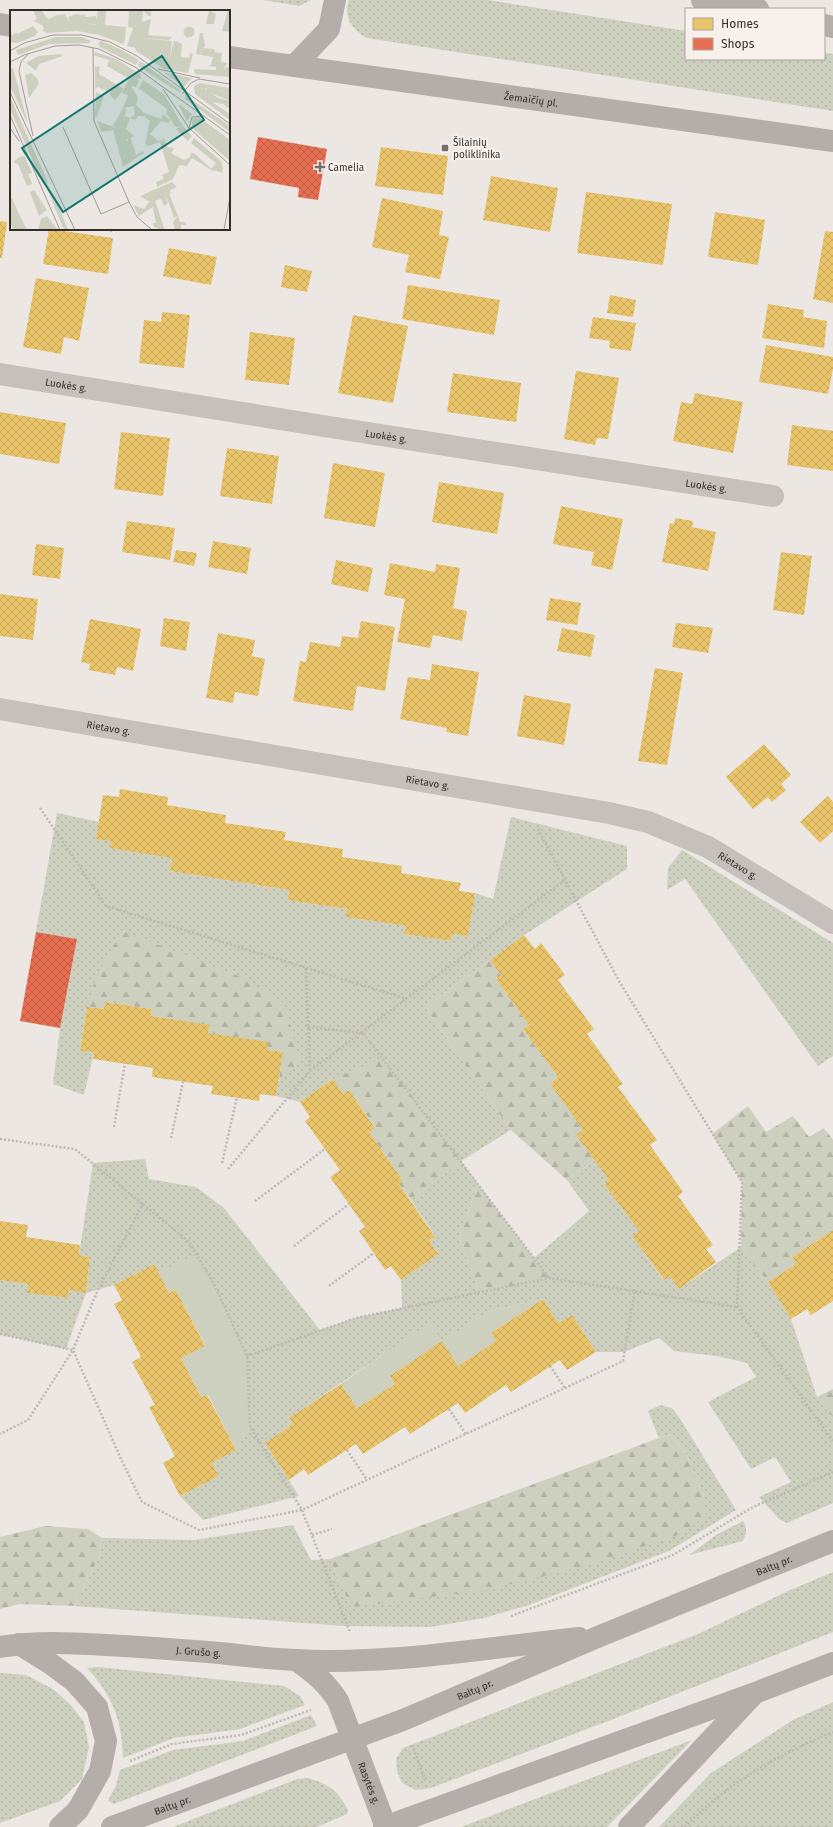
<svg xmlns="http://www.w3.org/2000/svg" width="833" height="1827" font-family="'Fira Sans',sans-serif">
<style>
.grass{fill:url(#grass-dots)}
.forest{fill:url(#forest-firs)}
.garden{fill:#ced0bf}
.homes{fill:url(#homes-cross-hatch)}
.shops{fill:url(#shops-cross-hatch)}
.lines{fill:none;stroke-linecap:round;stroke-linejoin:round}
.path{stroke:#beb8b5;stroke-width:2.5;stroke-dasharray:2 2;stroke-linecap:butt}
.minor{stroke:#c5c0bc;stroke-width:22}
.major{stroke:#b4aeab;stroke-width:22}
.poi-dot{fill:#766e6b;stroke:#f8f1eb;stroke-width:1.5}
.labels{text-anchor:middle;stroke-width:4;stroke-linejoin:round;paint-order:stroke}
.street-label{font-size:10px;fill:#362d2a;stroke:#f8f1eb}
.poi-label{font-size:10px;fill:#362d2a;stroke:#f8f1eb;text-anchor:start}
.inset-road{fill:none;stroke:#a39d99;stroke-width:1}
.view{fill:#0f766e;fill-opacity:0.15;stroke:#0f766e;stroke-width:2}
.inset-edge{fill:none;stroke:#362d2a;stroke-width:2}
</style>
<defs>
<pattern id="grass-dots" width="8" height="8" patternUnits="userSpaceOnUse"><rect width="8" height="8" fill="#ced0bf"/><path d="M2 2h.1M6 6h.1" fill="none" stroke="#b2b3a4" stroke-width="1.8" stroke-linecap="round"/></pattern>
<pattern id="forest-firs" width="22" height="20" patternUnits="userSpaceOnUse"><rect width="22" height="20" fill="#ced0bf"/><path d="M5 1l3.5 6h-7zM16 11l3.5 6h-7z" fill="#b2b3a4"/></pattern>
<pattern id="homes-cross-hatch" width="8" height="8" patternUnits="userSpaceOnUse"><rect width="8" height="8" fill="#e9c46a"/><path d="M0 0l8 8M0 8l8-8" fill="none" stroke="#c8a95c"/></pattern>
<pattern id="shops-cross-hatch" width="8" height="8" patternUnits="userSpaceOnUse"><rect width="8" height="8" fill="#e76f51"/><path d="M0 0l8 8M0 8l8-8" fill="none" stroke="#bc5c43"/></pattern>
</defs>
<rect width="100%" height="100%" fill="#ece7e3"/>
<path class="grass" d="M263,0H311L299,6Z
M349,0H488L686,31V59H824V53L833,54V111L367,38C352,30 343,17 349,0Z
M57,813L99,822L111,841L172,858L170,871L289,890L288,900L347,909V917L406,926L404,934L451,941L452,934L468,936L475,893L493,899L511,817L627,846V869L524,935L425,1007L511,1130L461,1161L478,1184L459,1237L479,1293L549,1278L534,1258L589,1211L567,1180L595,1160L609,1180L604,1184L639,1231L632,1236L663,1280L670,1276L679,1289L741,1247L768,1282L791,1319L817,1397L833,1417V1503L787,1523L779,1519L759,1497L791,1482L775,1457L751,1469L708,1402L756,1377L747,1363L717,1356L674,1351L659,1338L624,1352H596L572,1315L558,1323L543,1299L489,1311L442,1341L429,1324L289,1418L293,1424L265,1443L299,1496L203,1520L180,1496L219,1476L212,1463L236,1450L250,1427L247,1356L158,1273L154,1264L114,1285L86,1293L66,1349L0,1334V1280L28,1284L27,1293L68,1298L69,1290L86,1292L90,1257L79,1255L93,1163L145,1159L149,1179L196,1187L224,1208L320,1330L356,1318L402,1308L401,1280L438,1254L429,1241L435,1236L411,1200L461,1161L333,1079L300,1102L276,1096L279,1079L300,1062L123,931L87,1007L80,1050L94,1052L84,1095L53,1084L60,1028L77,939L36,932Z
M682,850L833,943V1056L818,1066L685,879L667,890L668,868Z
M660,1405L672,1408L679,1417L736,1510L669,1551L529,1605L484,1618L430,1627L344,1626L74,1606L100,1556L102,1538L194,1540L293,1525L311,1560L330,1559L351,1607L705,1498L686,1454L670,1434L659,1438L648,1411Z
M743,1521C748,1528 746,1534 743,1541L689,1555L716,1535Z
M833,1572V1632L611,1720L431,1788L416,1790L402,1783L397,1771L396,1759L403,1748L698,1634L788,1591Z
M98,1667L284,1686L300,1696L305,1705L240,1729L174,1738L123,1758C122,1720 113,1696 87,1668Z
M0,1673L26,1675L53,1689L71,1705L84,1722L89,1747L82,1779L60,1801L0,1823Z
M833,1702V1827H659L711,1773L793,1720Z
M311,1715L317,1726L114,1804L108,1801L116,1785L120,1770L173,1750L243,1741Z
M692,1740L607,1827H461Z
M308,1778C330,1785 338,1790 348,1810L347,1814L317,1827H173L297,1779Z"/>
<path class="forest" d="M122,931L241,977L285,1004L300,1062L279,1079L283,1052L267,1050L208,1033L209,1026L151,1016L152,1009L105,1002L104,1009L87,1007L96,977Z
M490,960L501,975L496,979L529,1025L523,1029L558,1077L550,1084L583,1130L576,1135L595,1160L567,1180L511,1130L425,1007Z
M383,1058L461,1161L411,1200L399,1184L403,1181L369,1132L375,1127L349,1090L343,1094L333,1079Z
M748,1106L766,1132L793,1116L809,1137L824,1128L833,1140V1230L792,1257L796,1264L768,1282L741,1247L742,1182L712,1134Z
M478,1184L549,1278L479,1293L459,1237Z
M833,1389V1417L817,1397Z
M670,1434L686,1454L705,1498L706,1516L681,1534L581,1567L487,1590L351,1607L330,1559Z
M45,1526L88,1529L102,1538L100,1556L74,1606L20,1604L0,1609V1537Z"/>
<path class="garden" d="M196,1254L214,1284L247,1356L250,1427L236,1450L208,1395L201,1397L181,1358L205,1345L176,1290L169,1293L158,1273Z
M543,1299L491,1333L496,1341L458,1366L442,1342L390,1376L395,1384L357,1408L341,1384L429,1323L442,1341L489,1311Z"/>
<path class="homes" d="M381,147L448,156L443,195L375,186Z
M491,176L558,188L550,232L483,220Z
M586,192L672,204L663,265L577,253Z
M382,198L443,211L439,235L449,237L440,279L405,272L409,255L372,247Z
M715,212L765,220L758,265L708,257Z
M0,221L7,222L2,258H0Z
M49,229L113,238L108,274L43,264Z
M99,229H112V232Z
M825,231L833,232V303L813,299Z
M169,248L217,257L211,285L163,276Z
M285,265L312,271L307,292L281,287Z
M36,278L89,288L79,341L64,337L61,354L23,347Z
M408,285L500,300L494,335L402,319Z
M610,295L636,300L633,317L607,313Z
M768,304L804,310L803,317L827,321L824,348L762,338Z
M162,312L190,315L184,368L139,363L144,320L161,322Z
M353,315L408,326L393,403L338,393Z
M593,317L636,323L631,351L609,348L610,341L589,338Z
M250,332L295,338L289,385L245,380Z
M766,345L833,357V369L828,394L759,382Z
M576,371L619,378L608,439L597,438L595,445L564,439Z
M453,373L521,383L516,422L447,412Z
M695,393L743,402L733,453L673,441L681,402L692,404Z
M0,412L66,423L59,464L0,454Z
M792,425L833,431V471L787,465Z
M121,432L170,438L163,496L114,489Z
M227,448L279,456L272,504L220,496Z
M333,463L385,473L375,527L324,518Z
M439,482L504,493L497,534L432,522Z
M561,506L623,519L612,570L591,565L594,552L553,544Z
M675,518L693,521L692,527L716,532L708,571L662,562L670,523L674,524Z
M127,521L175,528L170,560L122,552Z
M213,541L251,548L247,574L208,567Z
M36,544L64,548L60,579L32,575Z
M176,550L197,553L194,566L173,562Z
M781,552L812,556L804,615L773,610Z
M336,560L373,568L368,592L331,584Z
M390,563L435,572L436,564L460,568L453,608L467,611L462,641L433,635L430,648L397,642L405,599L384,595Z
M0,594L38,599L33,640L0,636Z
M550,598L581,603L577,625L546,620Z
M164,618L190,622L186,651L160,646Z
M90,619L141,629L133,671L117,667L115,675L89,670L90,664L81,662Z
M361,621L395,627L385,691L357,686L353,711L293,701L300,661L306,662L310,642L340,647L342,636L358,638Z
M676,623L713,628L708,653L672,647Z
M562,628L595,635L591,657L557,651Z
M218,633L255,640L252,656L265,659L258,696L235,692L233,703L206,698Z
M432,664L479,672L468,736L446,732L447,728L400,719L408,677L430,680Z
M655,668L683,673L667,765L638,761Z
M524,695L571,704L564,745L517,736Z
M764,744L791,775L781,784L786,790L772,802L768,797L753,809L726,777Z
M120,789L168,797L167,805L226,815L225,823L286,832L284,840L343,849L342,857L402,866L401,873L461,883L459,891L475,893L468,936L452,934L451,941L404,934L406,926L346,917L347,909L288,900L289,890L170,871L172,858L110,848L111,841L96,839L103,795L119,797Z
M828,796L833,802V831L820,843L800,822Z
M524,935L535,949L541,943L565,975L558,980L594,1029L587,1034L623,1084L618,1087L657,1140L650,1145L683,1192L678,1196L713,1245L706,1249L716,1262L679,1289L670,1276L664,1280L632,1236L639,1231L604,1184L609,1180L576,1135L583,1130L550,1084L558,1077L523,1029L529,1025L496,979L501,975L490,960Z
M105,1002L152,1009L151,1016L210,1025L208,1033L268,1042L267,1050L283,1052L276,1096L260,1094L259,1101L211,1094L213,1086L152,1077L153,1068L93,1059L94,1052L80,1051L87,1007L104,1009Z
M333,1079L343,1094L349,1090L375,1128L369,1132L403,1181L399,1184L435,1237L429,1241L438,1254L401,1280L391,1266L385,1270L359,1231L365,1227L330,1177L340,1170L305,1121L310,1117L300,1102Z
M0,1221L28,1225L26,1237L80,1245L79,1255L90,1257L86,1293L69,1290L68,1298L27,1293L28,1284L0,1280Z
M833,1230V1301L811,1315L807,1309L791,1319L768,1282L796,1264L792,1257Z
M154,1264L169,1293L176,1290L205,1346L181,1358L201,1397L207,1395L236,1450L212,1463L219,1476L180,1496L163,1463L175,1456L149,1407L155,1405L132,1362L141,1357L114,1304L122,1300L114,1285Z
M543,1299L558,1323L572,1315L596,1352L567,1370L560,1360L511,1392L506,1385L465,1413L458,1403L410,1434L405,1427L363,1454L356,1444L308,1475L304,1469L289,1480L265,1443L293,1424L289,1418L341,1384L357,1408L395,1384L390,1376L442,1341L458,1366L496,1341L491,1333Z"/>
<path class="shops" d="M258,137L327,149L318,200L298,197L299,188L250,179Z
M36,932L77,939L60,1028L20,1021Z"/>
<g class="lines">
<path class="path" d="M40,808L106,906L407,999
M538,829L619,981L742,1182L737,1307L833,1441
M306,968L310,1071
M308,1027L363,1033L549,1278
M114,1127L125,1063
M171,1138L183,1082
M0,1139L75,1149L188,1241L214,1284L247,1356L250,1427L302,1510L350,1632
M222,1163L237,1097
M228,1169L310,1071L566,879
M255,1201L325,1149
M143,1203L97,1292L73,1350L121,1459L142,1502L199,1530L302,1510L623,1361L635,1290
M294,1246L349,1204
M329,1286L374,1253
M0,1334L73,1350L28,1420L0,1434
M247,1356L356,1318L549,1278L737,1307
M550,1366L565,1388
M449,1409L466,1434
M347,1450L367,1480
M312,1535L332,1529
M511,1616L673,1555L753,1507L833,1472
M412,1745L426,1782
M130,1761L172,1744L241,1735L311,1710
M685,1827C727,1783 778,1755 833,1732"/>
<g class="minor">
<path id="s1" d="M0,374L317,425L773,496"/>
<path id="s2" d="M0,709L609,813L648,822L708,847L833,923"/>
</g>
<g class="major">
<path d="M702,0L758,9"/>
<path d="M0,24L11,26"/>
<path d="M824,25L833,27"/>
<path id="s3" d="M229,57L833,141"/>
<path d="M294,66L329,29L335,0"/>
<path d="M19,1644L51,1664L74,1681L97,1707L106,1741L100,1771L78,1810L60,1827"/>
<path id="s4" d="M0,1647C34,1641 71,1643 106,1645C144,1647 182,1650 220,1653C245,1656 270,1659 296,1660C391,1665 485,1648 579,1638"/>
<path id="s5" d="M296,1660C313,1672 327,1683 338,1701L386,1827"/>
<path id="s6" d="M112,1827L403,1720L600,1636L833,1541"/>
<path d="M384,1827L755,1693L833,1663"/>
<path d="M629,1827L752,1696"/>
</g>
</g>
<g class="poi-dot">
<rect x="441" y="144" width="8" height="8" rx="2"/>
<path d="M318 161h4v4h4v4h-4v4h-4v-4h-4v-4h4z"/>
</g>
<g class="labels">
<g class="street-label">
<text dy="4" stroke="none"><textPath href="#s3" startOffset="305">Žemaičių pl.</textPath></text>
<text dy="4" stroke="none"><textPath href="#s1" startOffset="67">Luokės g.</textPath></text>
<text dy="4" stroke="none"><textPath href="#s1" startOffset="391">Luokės g.</textPath></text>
<text dy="4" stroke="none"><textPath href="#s1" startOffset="715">Luokės g.</textPath></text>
<text dy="4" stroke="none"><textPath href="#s2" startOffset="110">Rietavo g.</textPath></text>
<text dy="4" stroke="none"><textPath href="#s2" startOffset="434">Rietavo g.</textPath></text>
<text dy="4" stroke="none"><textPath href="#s2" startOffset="758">Rietavo g.</textPath></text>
<text dy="4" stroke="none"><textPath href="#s6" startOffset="712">Baltų pr.</textPath></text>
<text dy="4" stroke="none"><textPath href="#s4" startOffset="199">J. Grušo g.</textPath></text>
<text dy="4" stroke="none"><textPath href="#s6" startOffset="388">Baltų pr.</textPath></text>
<text dy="4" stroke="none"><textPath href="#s5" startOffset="147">Rasytės g.</textPath></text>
<text dy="4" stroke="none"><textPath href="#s6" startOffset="64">Baltų pr.</textPath></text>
</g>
<g class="poi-label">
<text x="453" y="146">Šilainių<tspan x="453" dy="12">poliklinika</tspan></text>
<text x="328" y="171">Camelia</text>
</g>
</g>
<g transform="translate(10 10)">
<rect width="220" height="220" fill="#ece7e3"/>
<path d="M23,0H31L38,9L43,7L46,14H60L58,7L66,4L75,5L73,12L86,15L88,0H96L95,15L116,17L115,30L113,34L90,25L67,21L36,23L32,20L34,19L32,15L23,11L27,9ZM119,0H137L141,2V6H138L133,0L132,12L141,9L138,25L162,27L159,30L131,28L160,47L164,30L172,34L171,47L179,48L180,43L183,44L178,63L154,59L125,40L126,38L117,36L123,18L118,17ZM218,0H220V22L212,21ZM23,16L28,22L25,26L7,33L0,32V23L3,25L6,22L7,24ZM190,23L197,24H193L195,36L190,42L191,45L186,44ZM46,27H72L81,31L79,33L39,34L8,45L6,40ZM91,31L110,39L129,50L126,55L90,37L88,33ZM85,42L106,49L131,65V69H127L129,71L126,77L121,76L128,88L126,95L134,103L151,109L153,104L160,110L159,113L151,111L140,124L148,131L154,129L157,137L164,138L161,143L174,150L179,148L181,143L185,144L206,163L182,148L177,156L169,155L163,169L147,177L146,172L154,169L152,165L159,162L150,132L138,136L135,133L140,111L134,106H128L125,110L120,108L116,119L124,126L116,130L124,146L133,141L134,143L113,157L103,120L91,122L87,111L109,119L115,106L120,108L125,105L124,96L113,98L118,85L112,83L122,63L99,50L83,45ZM203,42L212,43L211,52L218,53L213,58L220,57V67L185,64L184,59L206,60V57L198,56L201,55L203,47L206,48ZM130,51L170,80V83L128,56ZM85,56L90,57L89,64L101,76L99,82L88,77L85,79ZM3,58L18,114L0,76V59ZM153,62L182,68L174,77ZM133,70L154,84L173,116L166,117L156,103L159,94L137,73L128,81ZM190,73L220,78V84L197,77L195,79L208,88L220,91V99L213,94L202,92L220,104V110L185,84L184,76ZM86,82L94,86L87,107H85ZM175,85L220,116V122L175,89ZM0,87L38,172L37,175L33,174L0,99ZM169,94L182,104L177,112L169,96ZM189,107L220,130V151L182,118V109ZM12,146L15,147L22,163L18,164L22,174L17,176L8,154L4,153L5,150ZM162,172L167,177L160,180L161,184L155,182L158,193L154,196L151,189L140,192L130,186ZM37,178L49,197L58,220H54ZM24,180L37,200L29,206L20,182ZM2,188L9,204L17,220L3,219L0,212V189ZM37,206L48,220H25H28L31,209ZM168,206L170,212H175L176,215H171V220H165L163,212Z" fill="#ced0bf"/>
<path d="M199,0L206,4L204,14H196ZM55,4L60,14H46L43,6ZM75,5L76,7L86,6L88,15L73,12ZM130,28L162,31L160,47L130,30ZM194,38L204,39L207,48L191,45L190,42ZM50,44L53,46L29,54L26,61L16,53L28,46ZM99,50L122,63L120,69L97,56ZM21,63L27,68L29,74L19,88L15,65ZM89,64L114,79L105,90L100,85L101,76L88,77L87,68L92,67ZM133,73H137L151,85L159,94L157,99L130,79ZM197,77L220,84V91L196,81ZM113,98L116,99L115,106L109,119L103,116ZM192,114L207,122L208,125L204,126L194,121ZM173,116L182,126L178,131L166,119ZM120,126L126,145L124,146H119L116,134ZM184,128L211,151L213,159L212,163L201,159L206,153L181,133ZM158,181L168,206L164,208L155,182ZM145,190L154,218L153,220L144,217L143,213H146L143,197L129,206L123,195L134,199L138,193Z" fill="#ced0bf"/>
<path d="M173.5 22a5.5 5.5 0 1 1 11 0a5.5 5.5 0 1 1-11 0Z" fill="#ced0bf"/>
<path class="inset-road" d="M83,38L84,111L119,192L127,207L142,220M0,41L14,33L43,25H72L100,32L127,46L220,114M18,44L11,52L9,61L23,126M0,52L14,45L45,36L69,35L89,39L125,57L220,125M148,59L190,68M153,79L179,118L220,155M0,82L65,220M172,84L181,73L189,69L220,74M0,105L50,220M53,117L91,204L119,192M0,118L9,131M179,118L182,107L193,106M214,220L220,187"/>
<path class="view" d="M152,46L194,110L53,202L12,138Z"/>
<rect width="220" height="220" class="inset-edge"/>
</g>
<rect x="685" y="8" width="140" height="52" fill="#f8f1eb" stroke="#aaa39e"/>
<rect x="693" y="18" width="20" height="12" fill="#e9c46a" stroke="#aaa39e"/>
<text x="721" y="28" font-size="12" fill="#362d2a">Homes</text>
<rect x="693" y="38" width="20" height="12" fill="#e76f51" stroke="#aaa39e"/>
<text x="721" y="48" font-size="12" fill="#362d2a">Shops</text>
</svg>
